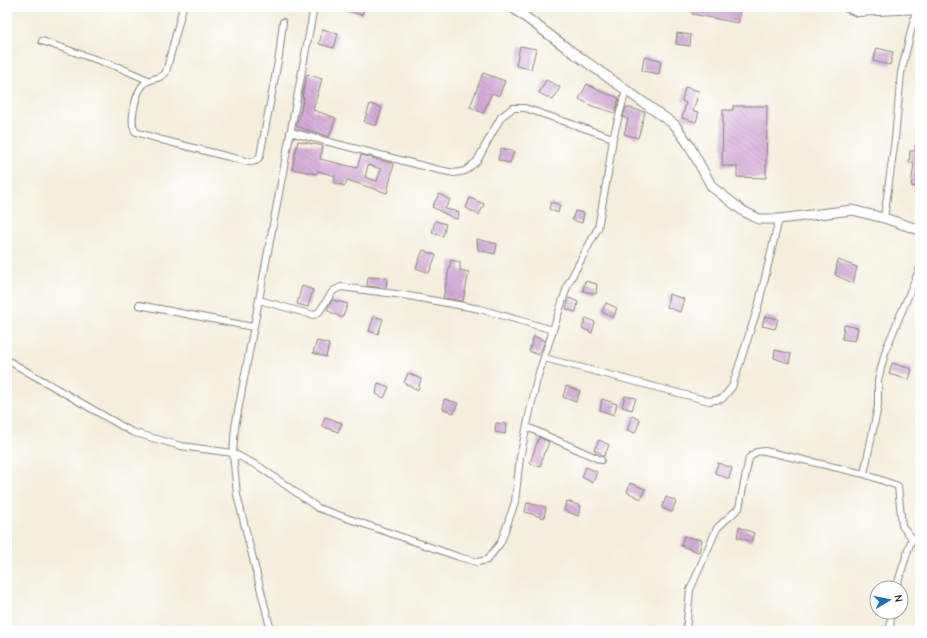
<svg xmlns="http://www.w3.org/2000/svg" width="927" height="638" font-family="'Comic Neue',sans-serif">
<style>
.building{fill:url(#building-back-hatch);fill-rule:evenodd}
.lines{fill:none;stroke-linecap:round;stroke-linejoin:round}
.street-casing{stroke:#88857c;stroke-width:8}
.secondary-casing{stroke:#88857c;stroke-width:11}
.street{stroke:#fff;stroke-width:6}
.secondary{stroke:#fff;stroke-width:9}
</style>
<defs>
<pattern id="building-back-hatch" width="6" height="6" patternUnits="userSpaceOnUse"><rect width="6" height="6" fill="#d3abd8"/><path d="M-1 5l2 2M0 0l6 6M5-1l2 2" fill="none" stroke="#b593b9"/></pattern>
</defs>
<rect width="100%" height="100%" fill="#fff"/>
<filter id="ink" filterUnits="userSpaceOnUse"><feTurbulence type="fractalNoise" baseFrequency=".025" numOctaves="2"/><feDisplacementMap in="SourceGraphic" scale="8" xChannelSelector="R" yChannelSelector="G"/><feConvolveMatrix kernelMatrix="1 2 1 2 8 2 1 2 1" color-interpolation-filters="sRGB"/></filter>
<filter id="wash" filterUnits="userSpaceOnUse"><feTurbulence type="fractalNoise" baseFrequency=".012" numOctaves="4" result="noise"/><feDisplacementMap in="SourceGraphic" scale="16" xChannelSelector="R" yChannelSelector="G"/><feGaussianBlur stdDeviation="0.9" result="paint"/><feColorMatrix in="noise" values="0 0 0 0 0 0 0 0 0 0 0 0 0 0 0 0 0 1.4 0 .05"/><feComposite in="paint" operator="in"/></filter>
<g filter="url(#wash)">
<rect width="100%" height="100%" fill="#f4eedb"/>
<g id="blocks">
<path class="building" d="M342,7H364L362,15L342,9Z
M693,7H726L740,10L738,23L692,14Z
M323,29L338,34L334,48L319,44Z
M677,33L691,35L690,46L676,44Z
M520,46L536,49L531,69L516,66Z
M877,48L893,52L890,65L873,61Z
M644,57L661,60L659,74L642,71Z
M483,73L505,81L499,96L492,93L483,113L470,107Z
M307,74L322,79L313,110L336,118L329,137L296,126L304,98L302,97Z
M546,80L560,87L553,100L539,93Z
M587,84L600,91L619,98L615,113L592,106L579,99Z
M685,87L699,91L693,111L699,112L696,122L682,118L686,103L682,101Z
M370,104L382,108L376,126L364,122Z
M733,106H767L766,178L737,177V166H722L723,110H733Z
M626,107L645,112L638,138L624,134L628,119L623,117Z
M298,141L323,146L320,159L357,168L361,155L394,164L387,193L347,180L345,186L334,183L335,176L318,171L317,174L292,169ZM368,165L381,169L377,181L365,177Z
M915,145H920V187L911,186L914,163H909L910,151H915Z
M501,148L514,152L510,163L498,160Z
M439,194L450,200L445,209L459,212L458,219L453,218L432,207Z
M470,198L484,204L479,215L466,208Z
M551,202L560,205L558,213L549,209Z
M575,211L584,213L582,223L572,220Z
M435,221L446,224L443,236L432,233Z
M477,239L497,244L495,254L478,250Z
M423,250L436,255L429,273L416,268Z
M451,260L460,262V270L469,272L463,301L443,298Z
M838,260L857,267L853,283L835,275Z
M368,277L387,278L386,288L367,286Z
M585,281L597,284L596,294L583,291Z
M302,286L313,290L308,307L297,304Z
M669,294L684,299L680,312L667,307Z
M569,298L578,302L576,312L566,309Z
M332,300L348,304L342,318L327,310Z
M606,303L617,308L613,318L602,312Z
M374,316L383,319L378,334L369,331Z
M765,316L778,319L775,329L762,326Z
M586,318L595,322L592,333L582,328Z
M844,325L858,328L855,341L842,339Z
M534,336L545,341L539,355L529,351Z
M317,341L329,344L326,357L313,353Z
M775,350L791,354L789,363L774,358Z
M892,363L912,369L909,380L889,374Z
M408,373L421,379L418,390L404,383Z
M378,383L389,387L384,398L376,394Z
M566,386L580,391L576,402L563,397Z
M625,396L636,398L632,410L622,407Z
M444,399L458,403L454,413L443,409Z
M602,399L617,404L614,415L600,410Z
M632,416L640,420L635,433L627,430Z
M325,417L342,423L338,432L322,426Z
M496,423L507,424L505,434L495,432Z
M539,437L549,442L545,452H544L540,467L530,463Z
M599,440L609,445L604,456L594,450Z
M718,463L732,468L729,479L715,473Z
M586,467L597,472L593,483L582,477Z
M630,483L645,489L641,499L627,492Z
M666,497L676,501L672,512L662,508Z
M567,501L581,506L578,516L564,510Z
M527,503L546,507L544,518L525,512Z
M739,527L754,533L751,542L737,537Z
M684,536L702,540L699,552L681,546Z"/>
</g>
</g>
<g filter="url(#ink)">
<use href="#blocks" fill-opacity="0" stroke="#88857c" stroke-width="1"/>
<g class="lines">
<g class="street-casing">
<path id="street" d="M183,7L166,72C159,81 152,77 145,83C136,90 128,124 136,132L162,140L249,162L256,161L260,156L279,56L283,22
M843,7L857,13L920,10
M42,41L118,67L148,80
M290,132L435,169L454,173L465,171L477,161L501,117L513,108H525L613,138
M884,218L895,139L901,73L916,10
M259,300L313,315L319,312L333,291L341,287L403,295L480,309L553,330
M139,305L253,327
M544,358L709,401L722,399L732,387L758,307L779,219
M7,360L132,432L181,446L233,453L260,467L318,508L459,557L477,562L487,560L501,542L515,502L520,457L537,379L568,284L598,228L608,173L613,138L626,90
M527,427L601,460
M864,474L878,406V380L886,349L920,268
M912,538L920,542
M271,631L237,495L233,453L235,427L314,7
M686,631L690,590L717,528L739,508L749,458L756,452L765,451L864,474L898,486L902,526L912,538L896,588
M890,631L891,612"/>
</g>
<g class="secondary-casing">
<path id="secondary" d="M512,7L571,51L675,125L689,145L712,187L743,211L759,219H779L852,210L884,218L920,230"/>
</g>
<use href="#street" class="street"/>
<use href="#secondary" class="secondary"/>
</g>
</g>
<rect width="927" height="638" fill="none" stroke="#fff" stroke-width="24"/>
<g transform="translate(889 600) rotate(80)"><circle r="19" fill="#ffffff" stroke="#a4a4a4"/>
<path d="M0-3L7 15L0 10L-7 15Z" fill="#1f6fb2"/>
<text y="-6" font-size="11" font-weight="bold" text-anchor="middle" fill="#1c1c1c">N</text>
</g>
</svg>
